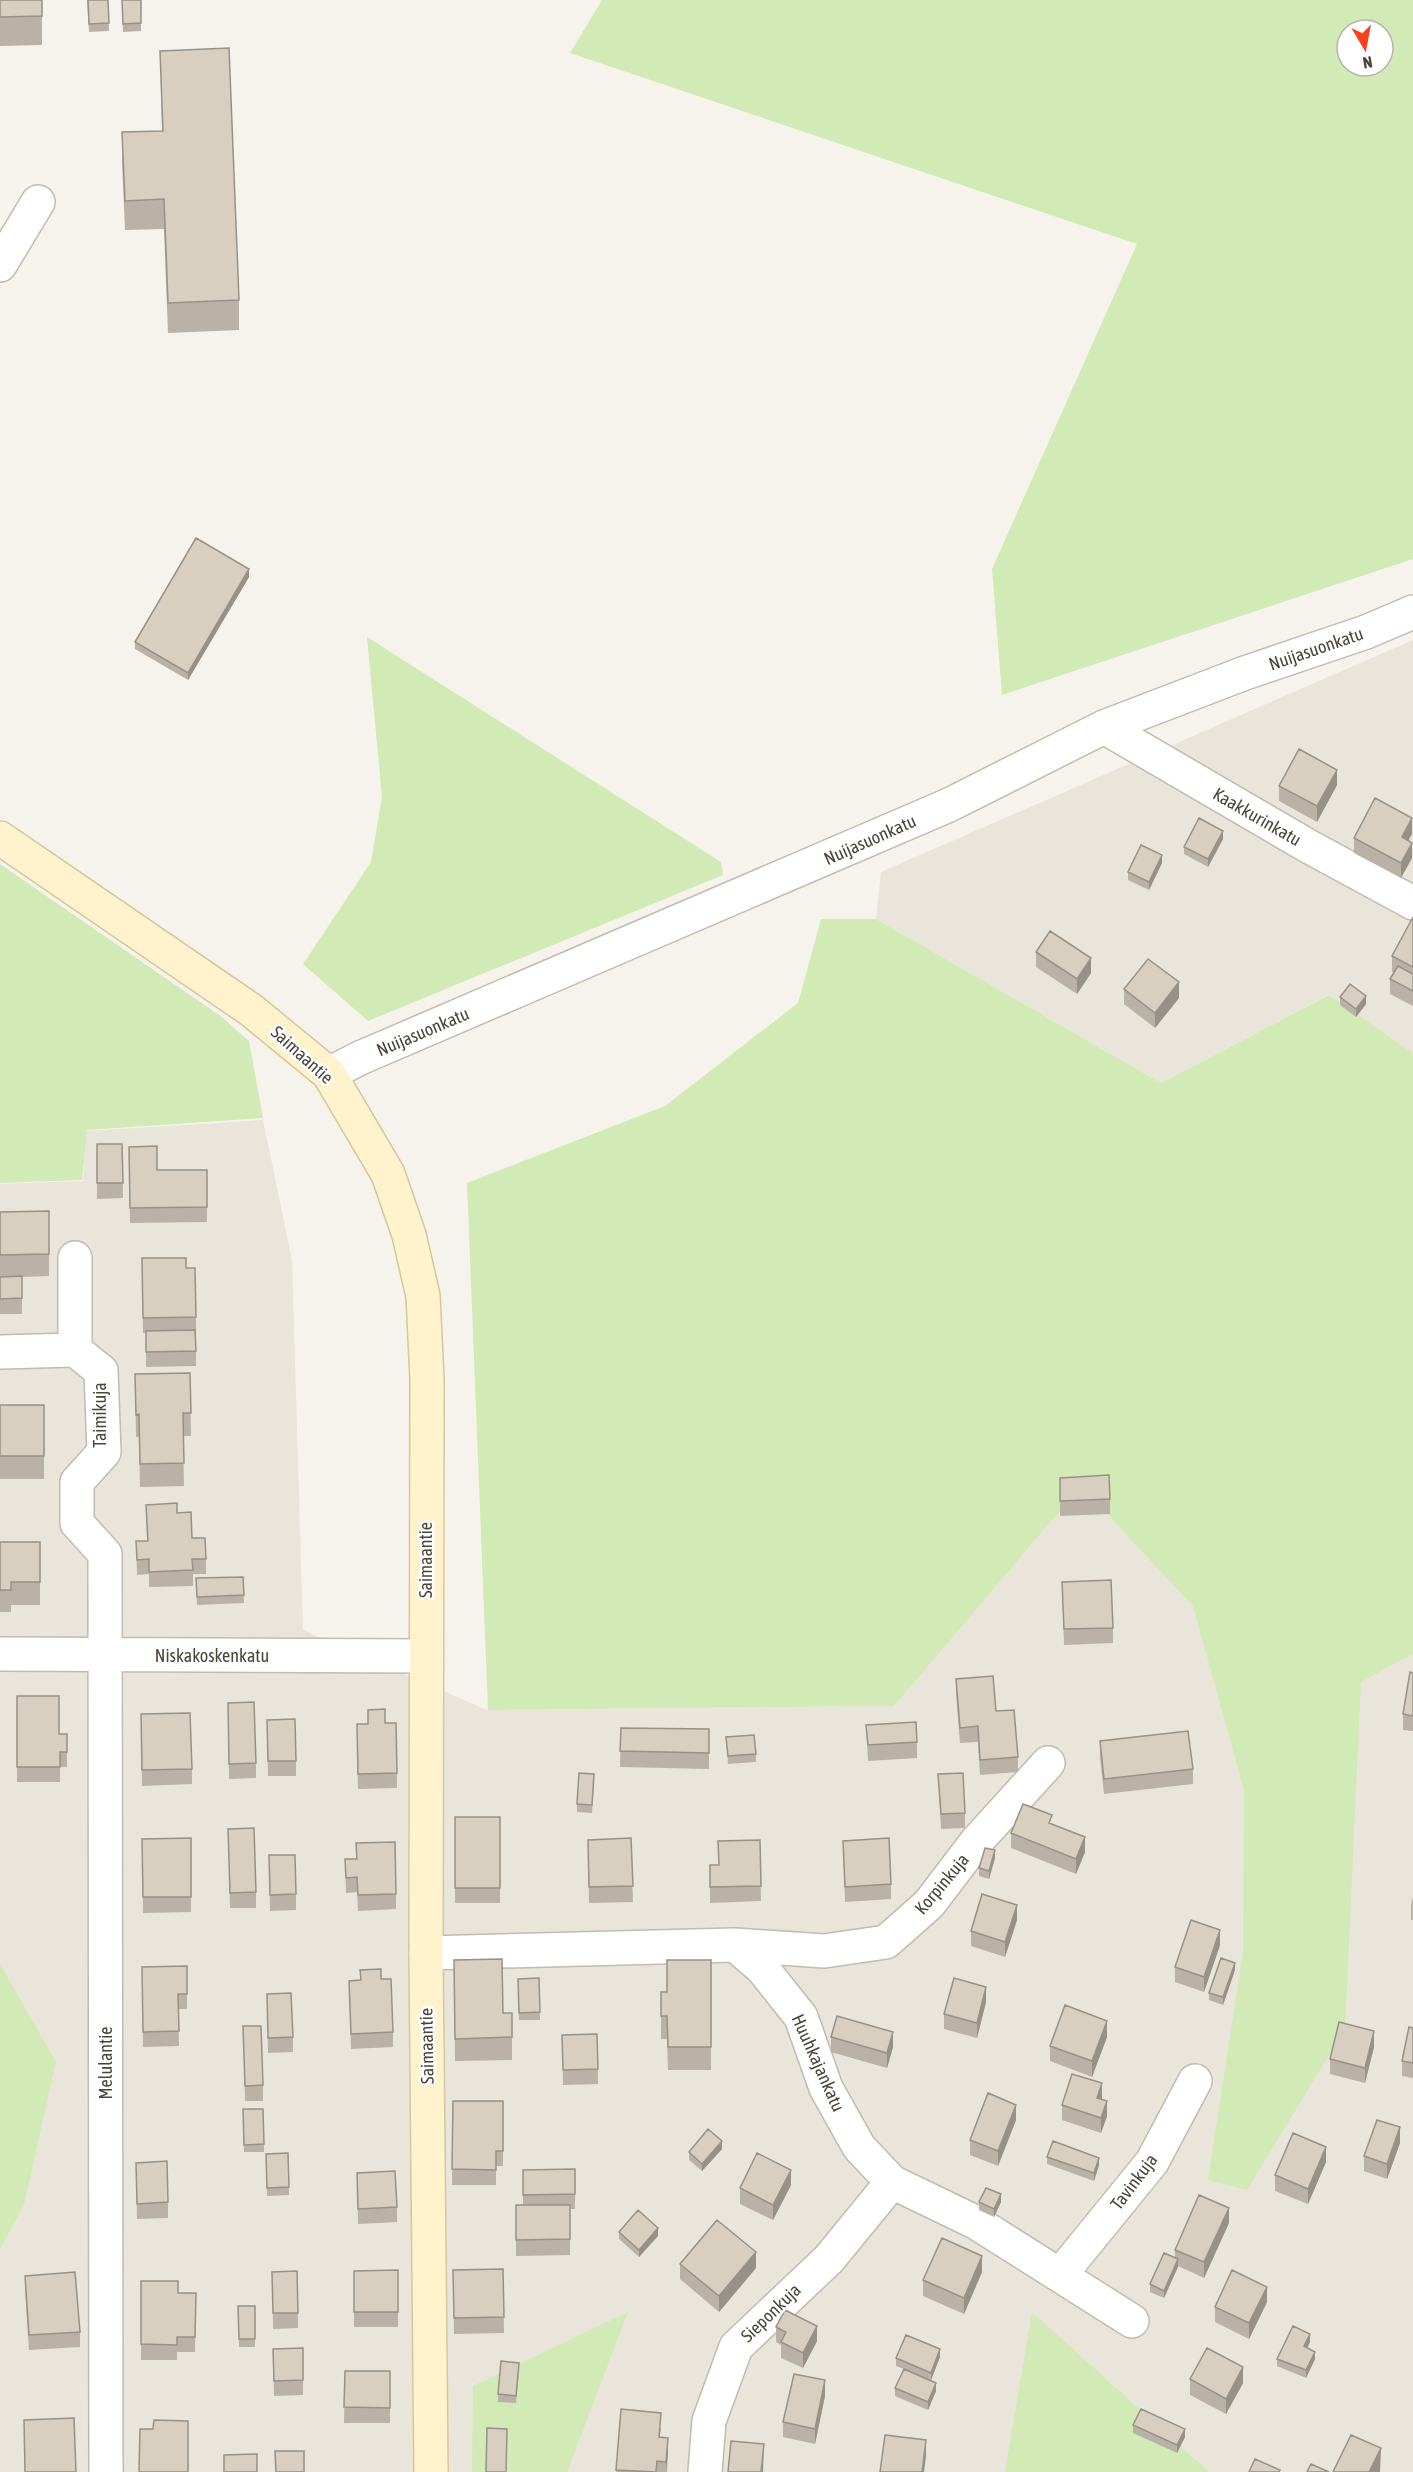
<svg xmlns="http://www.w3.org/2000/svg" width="1413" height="2472" font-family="'Asap Condensed',sans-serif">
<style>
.residential{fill:#eae5da}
.green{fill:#d2eab5;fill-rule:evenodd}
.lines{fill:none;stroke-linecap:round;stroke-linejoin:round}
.street-casing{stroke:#c2bbae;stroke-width:36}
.secondary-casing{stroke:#d6c79b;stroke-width:36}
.street{stroke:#fff;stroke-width:33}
.secondary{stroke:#fff3cd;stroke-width:33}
.wall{fill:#bab2a6}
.shaded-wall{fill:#979187}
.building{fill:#d8cfc1;stroke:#979187;stroke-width:1.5}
.labels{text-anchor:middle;stroke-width:5;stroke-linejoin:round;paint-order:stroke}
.street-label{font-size:18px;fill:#4b4439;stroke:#fff}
</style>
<rect width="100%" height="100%" fill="#f6f3ec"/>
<path class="residential" d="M1413,640V1053L1328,995L1161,1083L876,919L881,872Z
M263,1120L292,1260L303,1630L487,1710L894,1706L1083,1447L1361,1681L1413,1654V2472H0V1184L83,1181L86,1131Z"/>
<path class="green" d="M602,0H1413V559L1002,695L992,569L1137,244L570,53ZM1347,30H1383V66H1347Z
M367,637L721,862L723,875L368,1021L303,964L371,862L382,797Z
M0,864L219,1015L249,1041L263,1118L87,1130L82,1180L0,1183Z
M821,919H876L1161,1083L1329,995L1413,1053V1654L1361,1682L1345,2029L1247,2190L1208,2180L1243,1952L1244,1790L1193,1606L1081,1486L894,1706L488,1710L467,1183L665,1106L798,1003Z
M0,1964L56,2062L24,2205L0,2249Z
M628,2312L567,2472H472L473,2386Z
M1032,2312L1209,2472H1005Z"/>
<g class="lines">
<g class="street-casing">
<path id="street" d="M0,265L38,202
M1104,727L1308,846L1413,903
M329,1074L360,1058L949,805L1104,727L1245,673L1366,632L1413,612
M75,1350V1258
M0,1352L75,1350L101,1371L104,1452L77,1482V1523L105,1554L106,2472
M0,1654L425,1656
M735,1945L824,1951L886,1942L929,1904L977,1841L1048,1763
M426,1953L735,1945L762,1968L801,2017L826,2088L859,2147L892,2182L977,2223L1132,2321
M1060,2275L1152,2162L1195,2081
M705,2472L709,2421L736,2347L829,2259L892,2182"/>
</g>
<g class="secondary-casing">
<path id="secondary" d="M0,838L251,1010L329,1074L388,1174L409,1235L423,1296L427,1379L426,1953L431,2472"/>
</g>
<use href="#street" class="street"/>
<use href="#secondary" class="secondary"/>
</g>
<path class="wall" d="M0,0H42V45L0,46Z
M87,0H108L109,31L89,32Z
M122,0H141V31L123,32Z
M160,51L239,300V330L168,333L164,229L125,230L122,162V132L162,131Z
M249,577L188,680L135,649V642Z
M1337,785L1317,822L1279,801V786Z
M1412,834L1408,841L1412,858L1401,878L1354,853V838Z
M1223,839L1208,867L1184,854V847Z
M1162,863L1149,890L1128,880V872Z
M1413,917V1006L1390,994V979L1394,973L1392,972V956Z
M1036,952L1091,973L1077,994L1036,967Z
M1124,989L1179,998L1155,1028L1124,1004Z
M1340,997L1366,1004L1356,1017L1340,1005Z
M97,1144H122L123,1198L97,1199Z
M129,1147L157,1170H207V1222L130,1223Z
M49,1211V1276L22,1277V1314H0V1212Z
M142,1258L186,1268L196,1317V1366L146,1367V1333H143Z
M190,1373L191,1436H183L184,1486L140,1487L139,1437H136L135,1374Z
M0,1405H44V1479H0Z
M1060,1478L1110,1499V1514L1060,1516Z
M146,1505L177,1513L192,1538L206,1559V1574H193V1586L149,1587V1574L137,1575L136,1541H147Z
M0,1542H40V1605H11V1612H0Z
M243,1577L244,1603L197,1605L196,1578Z
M1062,1582L1113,1628V1643L1064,1645Z
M1413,1673V1731L1403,1730V1714Z
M956,1679L996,1711L1018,1757V1772L980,1775L978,1742L960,1743L956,1694Z
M17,1696L59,1734H67V1767H60V1782H17Z
M368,1710L385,1723L397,1773V1788L358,1789L357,1739L368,1724Z
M228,1718L256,1763V1778L229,1779Z
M267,1720L296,1761V1776H268Z
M866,1725L917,1742V1758L868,1761Z
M621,1728L709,1729V1769L620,1767Z
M141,1729L192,1769V1784L142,1786Z
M726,1737L756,1754V1762L728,1764Z
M1100,1741L1193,1769V1784L1104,1794L1100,1757Z
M938,1774L965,1813V1828L941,1829Z
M594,1782L592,1813L577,1812V1804Z
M455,1817H500V1903H455Z
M1052,1824L1085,1852L1076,1874L1011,1848V1833Z
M228,1829L256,1892V1908H230Z
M191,1838V1912L143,1913L142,1839Z
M631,1838L633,1902L589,1903L588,1840Z
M760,1840L761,1901L710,1903V1865H719Z
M843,1841L891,1884V1899L845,1902Z
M356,1843L396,1894V1909L358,1911L357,1892L346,1893L345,1859H356Z
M269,1855L296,1894V1910L270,1911Z
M995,1858L989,1879L979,1876V1868Z
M1413,1897V1920H1411V1905Z
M1017,1920L1005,1957L971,1946V1931Z
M1220,1945L1204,1992L1175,1982V1967Z
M454,1960L503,2013H512V2060L455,2061Z
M711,1960V2070H668L667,2039H661V1992H667Z
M187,1966V2009H178L179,2046L143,2047L142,1967Z
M1235,1970L1223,2005L1209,2000V1993Z
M539,1978L540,2020H519L518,1979Z
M381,1979L393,2032V2047L351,2049L349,1981Z
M267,1994L293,2037V2052L268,2053Z
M986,2002L977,2038L944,2029V2014Z
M243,2026L263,2085V2101H245Z
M1413,2028V2078L1402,2076V2061Z
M562,2035L598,2069V2084L563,2085Z
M831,2037L893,2047L887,2068L831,2052Z
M1107,2037L1092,2077L1050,2061V2046Z
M1374,2047L1365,2083L1330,2074V2059Z
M1102,2099L1107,2116L1101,2133L1062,2120V2105Z
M453,2101H503V2166H496V2185H452Z
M243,2109L264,2144V2152H244Z
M1016,2120L998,2166L970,2155V2140Z
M1400,2143L1387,2179L1364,2171V2156Z
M722,2149L702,2171L689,2160V2152Z
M288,2153L289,2195L267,2196L266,2154Z
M1047,2157L1099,2165L1094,2181L1047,2164Z
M1326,2162L1308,2204L1275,2191V2175Z
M136,2163L168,2202V2218L137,2219Z
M575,2169V2209H570V2255L516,2256V2205H523V2170Z
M357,2173L397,2207V2222L358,2224Z
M791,2185L773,2220L740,2204V2188Z
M979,2202H1001L994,2217L979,2210Z
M1229,2223L1204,2278L1178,2266L1164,2298L1150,2292V2284L1175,2258V2250Z
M619,2232L658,2236L639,2257L619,2239Z
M680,2264L756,2268L719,2312L680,2279Z
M503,2269L504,2333L454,2334L453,2270Z
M398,2270V2327H354V2271Z
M297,2271L298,2328L273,2329L272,2272Z
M982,2272L964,2314L923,2296V2280Z
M25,2276L80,2332V2347L29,2350L25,2291Z
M141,2281L178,2293H196L195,2352H177V2360H141Z
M1267,2302L1249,2339L1215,2322V2307Z
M238,2306H255V2347H239Z
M776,2327L817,2341L803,2368L781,2358V2345L776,2342Z
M1310,2342L1307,2348L1315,2359L1306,2378L1277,2366V2359Z
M303,2348V2395L274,2396L273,2349Z
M940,2357L931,2380L936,2391L928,2410L895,2396V2388L904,2369L896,2366V2358Z
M519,2370L516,2403L498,2402V2394Z
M345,2371H390V2423H344Z
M1190,2379L1243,2383L1226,2414L1190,2395Z
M825,2396L815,2444L783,2437V2422Z
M621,2409L661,2428L660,2437L668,2453L667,2472H616Z
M1133,2425L1185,2437L1177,2453L1133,2433Z"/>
<path class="shaded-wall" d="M249,569V577L188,680V673Z
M1337,770V785L1317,822V806Z
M1412,818V834L1402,852V837Z
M1223,831V839L1208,867V859Z
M1412,843V858L1401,878V863Z
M1162,855V863L1149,890V882Z
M1091,958V973L1077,994V979Z
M1179,982V998L1155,1028V1013Z
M1366,996V1004L1356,1017V1009Z
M1085,1837V1852L1076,1874V1859Z
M995,1850V1858L989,1879V1871Z
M1017,1905V1920L1005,1957V1942Z
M1220,1930V1945L1204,1992V1977Z
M1235,1963V1970L1223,2005V1997Z
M986,1987V2002L977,2038V2023Z
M1107,2021V2037L1092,2077V2061Z
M1374,2031V2047L1365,2083V2068Z
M893,2032V2047L887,2068V2053Z
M1102,2083V2099L1097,2113V2098Z
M1107,2101V2116L1101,2133V2118Z
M1016,2105V2120L998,2166V2151Z
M1400,2127V2143L1387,2179V2164Z
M722,2141V2149L702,2171V2164Z
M1326,2147V2162L1308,2204V2189Z
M1099,2158V2165L1094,2181V2173Z
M791,2170V2185L773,2220V2205Z
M1001,2194V2202L994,2217V2209Z
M1229,2208V2223L1204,2278V2262Z
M658,2228V2236L639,2257V2250Z
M756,2252V2268L719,2312V2296Z
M982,2256V2272L964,2314V2298Z
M1178,2259V2267L1164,2298V2291Z
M1267,2287V2302L1249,2339V2323Z
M817,2326V2341L803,2368V2353Z
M1310,2334V2342L1304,2354V2346Z
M940,2349V2357L931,2380V2373Z
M1315,2352V2359L1306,2378V2370Z
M1243,2367V2383L1226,2414V2399Z
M825,2380V2396L815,2444V2429Z
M936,2383V2391L928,2410V2402Z
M1185,2429V2437L1177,2453V2445Z
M668,2438V2453L666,2472V2462Z
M926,2440V2456L924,2472H922Z
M764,2444L763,2472H761Z
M1381,2448L1380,2472H1369Z"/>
<path class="building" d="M0,0H42V16L0,17Z
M88,0H108L109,23L89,24Z
M122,0H141V23L123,24Z
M229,48L239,300L168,303L164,199L125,201L122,132L163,131L160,51Z
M196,538L249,569L188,673L135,642Z
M1299,749L1337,770L1317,806L1279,786Z
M1375,798L1412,818L1402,837L1412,843L1401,863L1354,838Z
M1199,818L1223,831L1208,859L1184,847Z
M1141,845L1162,855L1149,882L1128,872Z
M1413,917V967L1392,956Z
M1050,931L1091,958L1077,979L1036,952Z
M1148,959L1179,982L1155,1013L1124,989Z
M1398,966L1413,974V991L1390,979Z
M1350,984L1366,996L1356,1009L1340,997Z
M97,1144H122L123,1183H97Z
M157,1146V1170H207V1207L130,1208L129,1147Z
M49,1211V1254L0,1255V1212Z
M142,1258H186V1268H195L196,1317L143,1318Z
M22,1276V1298L0,1299V1277Z
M195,1330L196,1351L146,1352V1331Z
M190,1373L191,1413H183L184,1463L140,1464L139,1414L136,1415L135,1374Z
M0,1405H44V1456H0Z
M1109,1475L1110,1499L1060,1501V1478Z
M177,1503V1513L191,1512L192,1538H205L206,1559H192L193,1570L149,1572V1559L137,1560L136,1541H148L146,1505Z
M0,1542H40V1582H11V1590H0Z
M243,1577L244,1595L197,1597L196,1578Z
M1111,1580L1113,1628L1064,1629L1062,1582Z
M1410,1672L1413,1673V1716L1403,1714Z
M993,1676L996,1711L1014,1710L1018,1757L980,1760L978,1726L960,1728L956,1679Z
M17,1696H59V1734H67V1752H60V1767H17Z
M254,1702L256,1763L229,1764L228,1703Z
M385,1709V1723H396L397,1773L358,1774L357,1724H368V1710Z
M190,1713L192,1769L142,1770L141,1714Z
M295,1719L296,1761H268L267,1720Z
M916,1722L917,1742L868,1745L866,1725Z
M621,1728L709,1729V1753L620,1751Z
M1188,1731L1193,1769L1104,1779L1100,1741Z
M754,1735L756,1754L728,1756L726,1737Z
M579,1773L594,1774L592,1805L577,1804Z
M963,1773L965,1813L941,1814L938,1774Z
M1023,1804L1052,1815L1049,1823L1085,1837L1076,1859L1011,1833Z
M455,1817H500V1888H455Z
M254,1828L256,1892L230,1893L228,1829Z
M191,1838V1897H143L142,1839Z
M631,1838L633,1886L589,1887L588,1840Z
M889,1838L891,1884L845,1887L843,1841Z
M760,1840L761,1886L710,1887V1865H719L718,1841Z
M395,1842L396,1894L358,1895L357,1877L346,1878L345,1859H357L356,1843Z
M985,1848L995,1850L989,1871L979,1868Z
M269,1855H295L296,1894L270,1895Z
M982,1894L1017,1905L1005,1942L971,1931Z
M1191,1920L1220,1930L1204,1977L1175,1967Z
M1221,1958L1235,1963L1223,1997L1209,1993Z
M502,1959L503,2013H512V2037L455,2039L454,1960Z
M667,1960H711V2047H668L667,2016H661V1992H667Z
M187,1966V1994H178L179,2031L143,2032L142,1967Z
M381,1969V1979H391L393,2032L351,2034L349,1981L361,1980L360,1970Z
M539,1978L540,2012L519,2013L518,1979Z
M954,1978L986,1987L977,2023L944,2014Z
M291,1993L293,2037L268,2038L267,1994Z
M1065,2005L1107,2021L1092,2061L1050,2046Z
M837,2016L893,2032L887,2053L831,2037Z
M1339,2022L1374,2031L1365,2068L1330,2059Z
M243,2026H261L263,2085L245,2086Z
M1409,2027L1413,2028V2063L1402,2061Z
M597,2034L598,2069L563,2070L562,2035Z
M1072,2074L1102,2083L1097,2098L1107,2101L1101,2118L1062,2105Z
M988,2093L1016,2105L998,2151L970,2140Z
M453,2101H503V2151H496V2170L452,2169Z
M243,2109H263L264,2144L244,2145Z
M1377,2120L1400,2127L1387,2164L1364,2156Z
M708,2129L722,2141L702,2164L689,2152Z
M1293,2133L1326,2147L1308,2189L1275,2175Z
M1053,2141L1099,2158L1094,2173L1047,2157Z
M288,2153L289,2187L267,2188L266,2154Z
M757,2153L791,2170L773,2205L740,2188Z
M167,2161L168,2202L137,2204L136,2163Z
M575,2169V2194L523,2195V2170Z
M395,2171L397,2207L358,2209L357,2173Z
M986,2188L1001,2194L994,2209L979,2202Z
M1199,2195L1229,2208L1204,2262L1175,2250Z
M516,2205H570V2239L516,2240Z
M638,2210L658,2228L639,2250L619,2232Z
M717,2220L756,2252L719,2296L680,2264Z
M942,2238L982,2256L964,2298L923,2280Z
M1164,2253L1178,2259L1164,2291L1150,2284Z
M503,2269L504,2317L454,2318L453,2270Z
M398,2270V2312H354V2271Z
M1232,2270L1267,2287L1249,2323L1215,2307Z
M297,2271L298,2313H273L272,2272Z
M75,2272L80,2332L29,2335L25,2276Z
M141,2281H178V2293H196L195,2337H177V2345L141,2344Z
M238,2306H255V2339H239Z
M785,2310L817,2326L803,2353L781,2342L786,2332L776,2327Z
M1293,2326L1310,2334L1304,2346L1315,2352L1306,2370L1277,2359Z
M906,2335L940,2349L931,2373L896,2358Z
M303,2348V2380L274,2381L273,2349Z
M1207,2348L1243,2367L1226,2399L1190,2379Z
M501,2361L519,2363L516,2396L498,2394Z
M904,2369L936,2383L928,2402L895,2388Z
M345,2371H390V2408L344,2407Z
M794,2374L825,2380L815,2429L783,2422Z
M621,2409L661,2413L659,2437L668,2438L666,2462L657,2461L656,2472L616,2470Z
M1141,2409L1185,2429L1177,2445L1133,2425Z
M74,2418L76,2472H25L24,2420Z
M154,2420L188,2421V2472H139L140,2429H153Z
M487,2428L507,2429L506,2472H486Z
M885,2435L926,2440L922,2472H880Z
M1351,2435L1381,2448L1369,2472H1333Z
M731,2441L764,2444L761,2472H728Z
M275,2451H304V2472H276Z
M257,2454V2472H224V2455Z
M1255,2459L1280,2470L1279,2472H1249Z
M1311,2464L1329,2472H1307Z"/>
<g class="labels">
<g class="street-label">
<text transform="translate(1316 649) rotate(-19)" y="6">Nuijasuonkatu</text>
<text transform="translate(1257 817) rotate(30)" y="6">Kaakkurinkatu</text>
<text transform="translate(870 840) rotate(-24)" y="6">Nuijasuonkatu</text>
<text transform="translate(423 1032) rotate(-23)" y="6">Nuijasuonkatu</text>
<text transform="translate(302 1055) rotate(42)" y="6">Saimaantie</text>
<text transform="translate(100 1415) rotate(-90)" y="6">Taimikuja</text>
<text transform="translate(426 1560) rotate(-90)" y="6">Saimaantie</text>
<text x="212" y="1662">Niskakoskenkatu</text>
<text transform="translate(942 1884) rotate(-50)" y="6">Korpinkuja</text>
<text transform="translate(427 2046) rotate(-91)" y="6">Saimaantie</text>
<text transform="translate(106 2063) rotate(-90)" y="6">Melulantie</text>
<text transform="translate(818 2063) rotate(66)" y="6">Huuhkajankatu</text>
<text transform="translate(1134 2182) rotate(-53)" y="6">Tavinkuja</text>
<text transform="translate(771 2313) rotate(-44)" y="6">Sieponkuja</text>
</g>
</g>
<g transform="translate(1365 48) rotate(170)"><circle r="28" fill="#ffffff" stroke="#b7b4b0" stroke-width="1.5"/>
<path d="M0-4.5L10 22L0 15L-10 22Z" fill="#fc3f1d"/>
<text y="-9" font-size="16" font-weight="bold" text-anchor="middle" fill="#4b4439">N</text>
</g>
</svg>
